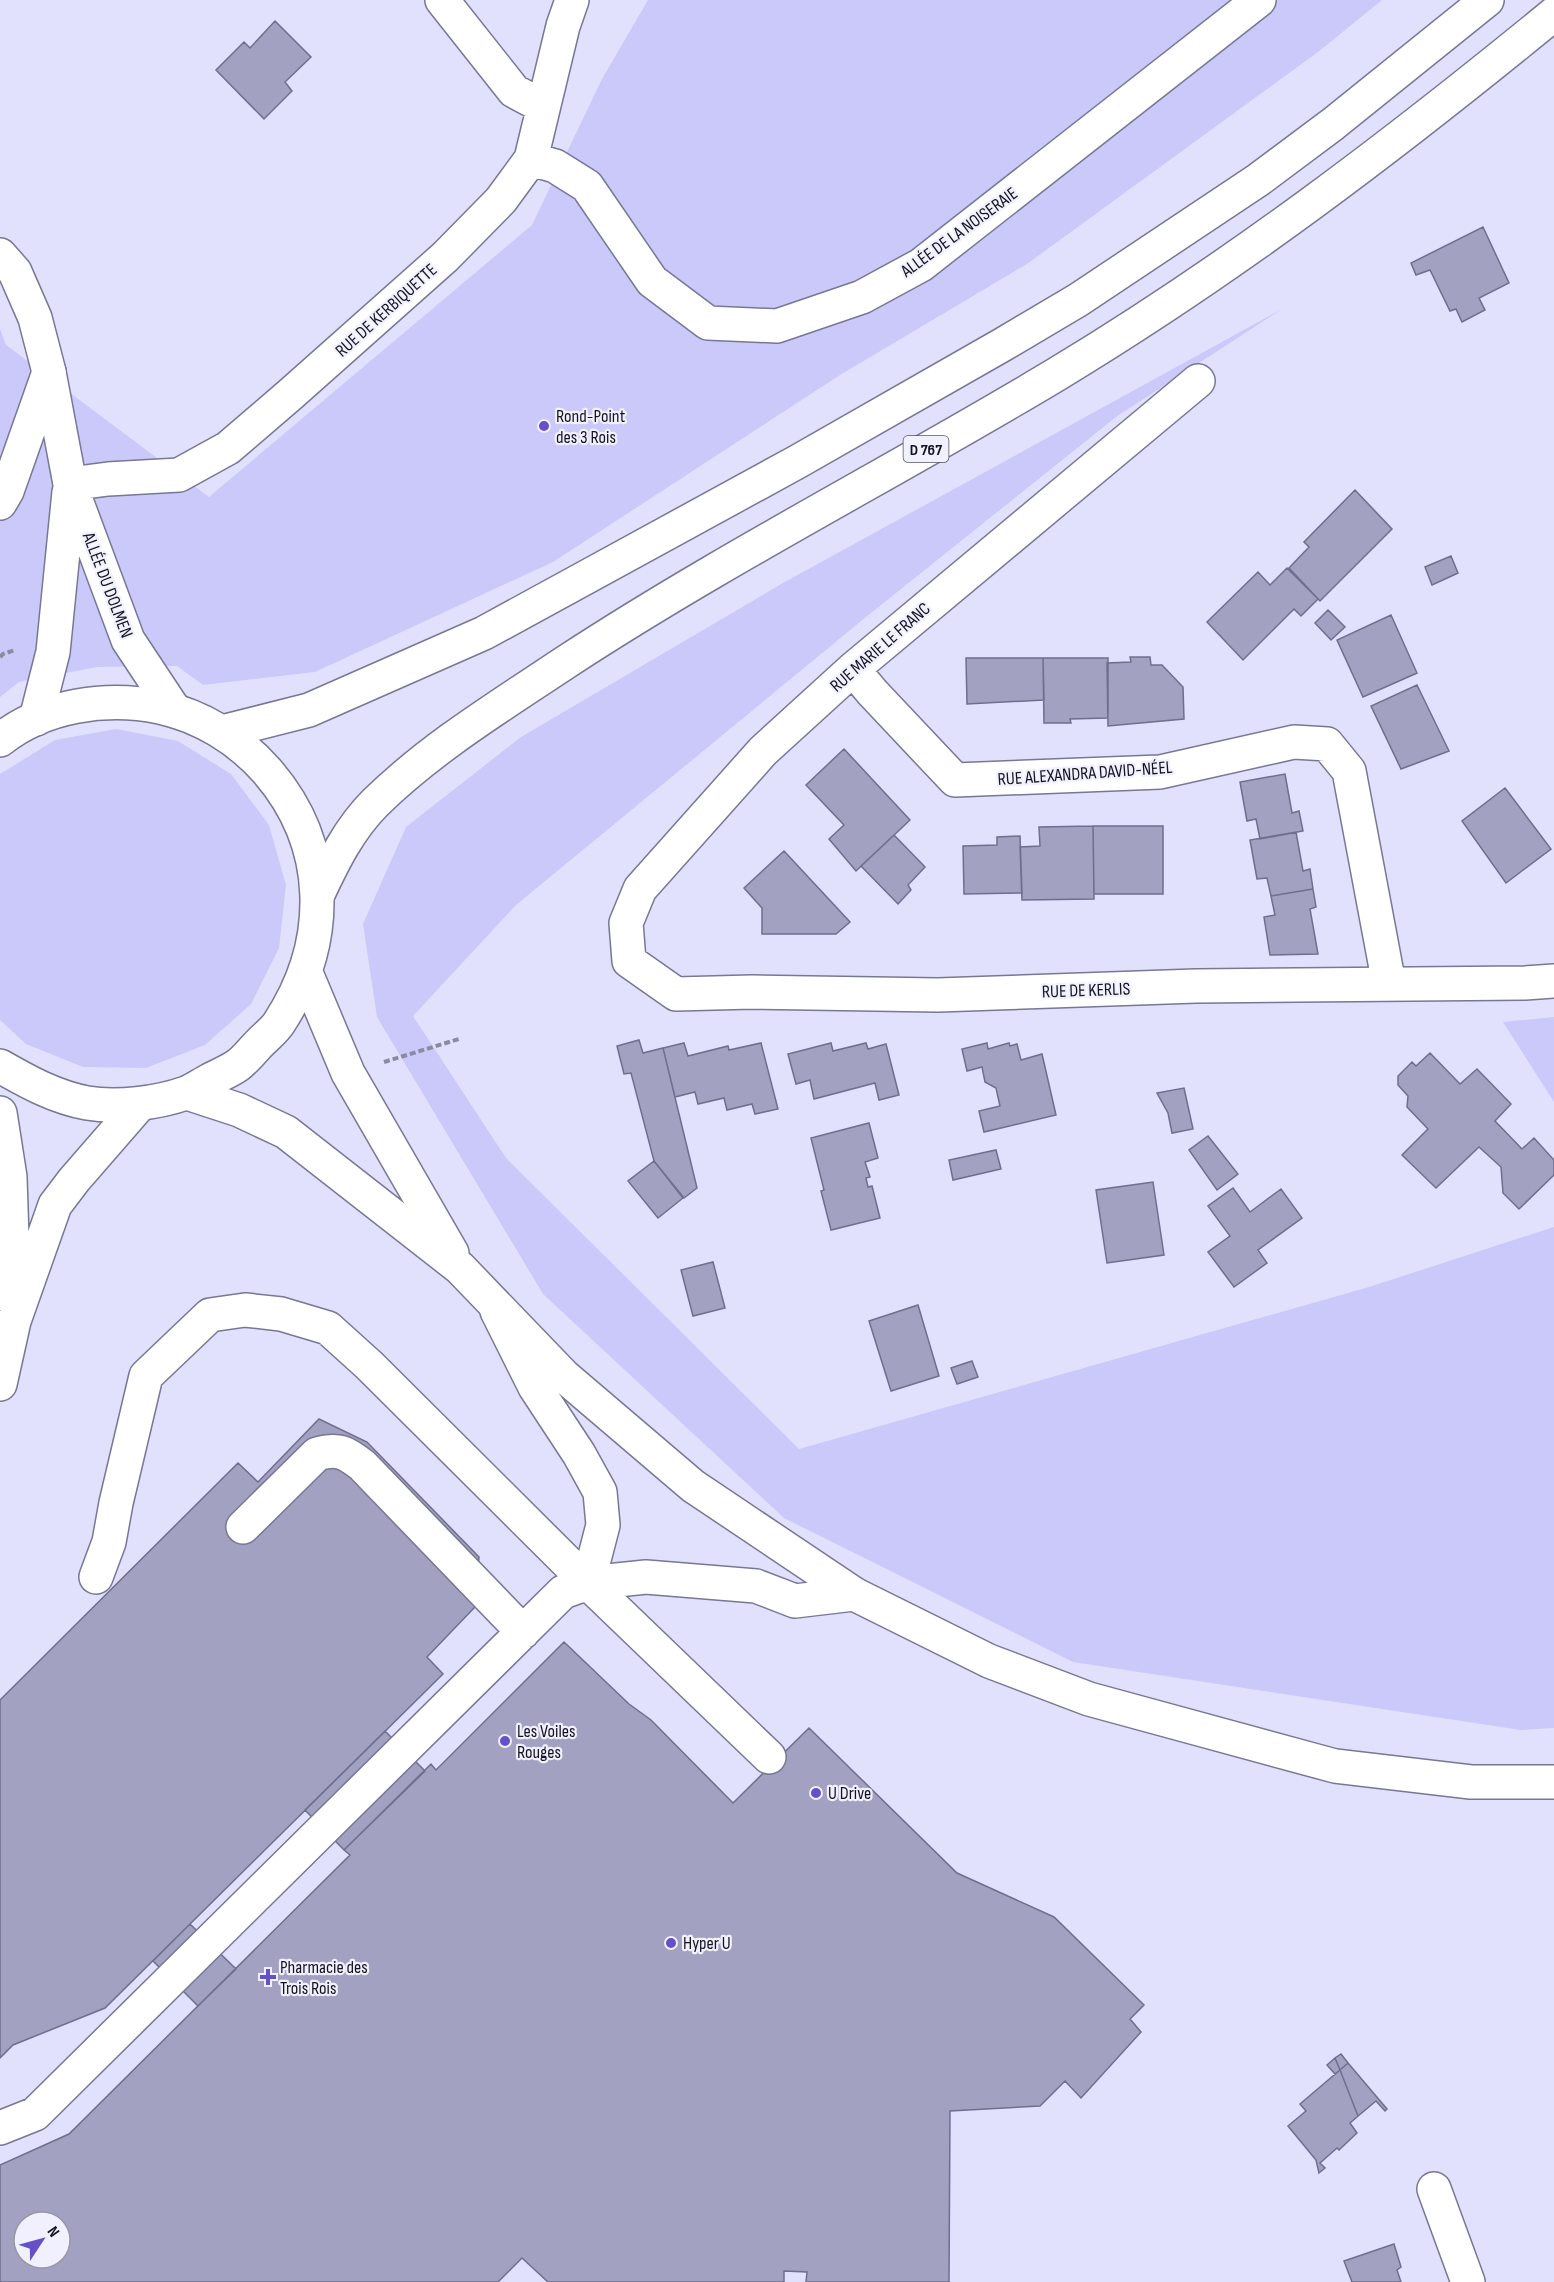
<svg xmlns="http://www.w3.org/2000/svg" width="1554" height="2282" font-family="'Sofia Sans Condensed',sans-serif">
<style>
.green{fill:#cac9f9}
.building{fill:#a2a1c2;stroke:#6f6e8d;stroke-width:1.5;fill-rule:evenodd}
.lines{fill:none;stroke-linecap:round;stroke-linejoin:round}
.minor-casing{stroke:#777796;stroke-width:36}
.major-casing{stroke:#777796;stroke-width:36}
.highway-casing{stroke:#777796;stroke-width:36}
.path{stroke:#8b8aa0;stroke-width:4;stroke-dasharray:6 3;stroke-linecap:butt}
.minor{stroke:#fff;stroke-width:33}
.major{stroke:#fff;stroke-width:33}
.highway{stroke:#fff;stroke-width:33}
.poi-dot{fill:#6550c9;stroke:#f0f0fe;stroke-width:2}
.labels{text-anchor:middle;stroke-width:4.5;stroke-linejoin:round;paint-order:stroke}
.shield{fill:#f0f0fe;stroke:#565562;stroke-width:1.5}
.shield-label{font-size:16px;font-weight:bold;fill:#14131f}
.street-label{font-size:18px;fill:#14131f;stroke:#f0f0fe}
.poi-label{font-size:18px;fill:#14131f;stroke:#f0f0fe;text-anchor:start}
</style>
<rect width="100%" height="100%" fill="#e1e1fe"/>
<path class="green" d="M648,0H1382L1318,52L1027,264L840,375L553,562L315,672L203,685L177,666L97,667L19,682L0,697V329L6,345L209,497L532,225L602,79Z
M1282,309L1116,417L866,617L516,905L413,1016L506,1158L799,1449L1369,1287L1554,1227V1728L1521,1730L1073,1662L784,1518L543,1294L377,1017L363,924L406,827L521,737L783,583Z
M116,729L178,741L231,774L269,825L286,885L279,948L251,1004L205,1045L146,1068L83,1067L26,1044L0,1020V774L55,740Z
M1554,1017V1102L1503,1022Z"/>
<path class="building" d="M275,21L311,57L285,82L292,91L264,119L216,70L244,42L250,48Z
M1483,227L1509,283L1479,298L1485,310L1462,322L1456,309L1450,311L1430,270L1416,275L1411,263Z
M1355,490L1392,529L1320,601L1289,568L1309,547L1304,542Z
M1451,556L1458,573L1432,585L1425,567Z
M1287,568L1318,599L1301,616L1294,609L1243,660L1207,622L1258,572L1270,585Z
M1328,610L1345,627L1331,640L1315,623Z
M1391,615L1417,673L1363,697L1337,640Z
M1130,657H1150L1151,665H1162L1183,687L1184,719L1108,726L1107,663L1131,662Z
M966,658H1043L1044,700L967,704Z
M1043,658H1108V718L1070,719L1071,723H1044Z
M1417,685L1449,751L1401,769L1371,706Z
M844,749L910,820L856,871L829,839L844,825L806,785Z
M1285,774L1292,813L1299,811L1303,831L1260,839L1256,819L1247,821L1240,782Z
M1505,788L1551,849L1506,883L1462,821Z
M1093,826L1094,899L1022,900L1020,847L1040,846L1039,827Z
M1093,826H1163V894H1094Z
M1296,832L1303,871L1310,869L1313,889L1271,896L1267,878L1257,879L1250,840Z
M894,835L925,867L908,885L911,890L898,904L861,866Z
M1020,836L1022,893L964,894L963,846L997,845V837Z
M784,851L850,922L836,934H762V908L744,888Z
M1313,889L1316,907L1310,909L1318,954L1270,955L1264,917L1275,915L1271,896Z
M639,1040L643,1053L663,1048L697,1188L684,1198L654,1161L631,1073L624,1074L617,1046Z
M684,1043L688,1056L728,1046L729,1050L761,1043L778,1109L755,1114L752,1104L727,1110L724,1098L698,1104L695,1092L675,1097L663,1048Z
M831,1043L833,1051L866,1043L868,1049L886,1044L899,1095L879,1100L875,1083L814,1099L810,1080L796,1084L788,1054Z
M987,1043L988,1049L1009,1043L1010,1046L1017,1044L1021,1060L1042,1054L1056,1115L984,1132L979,1111L1000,1106L996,1088L985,1082L982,1067L967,1071L962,1049Z
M1430,1053L1460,1084L1477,1069L1511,1104L1495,1121L1522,1149L1534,1138L1554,1160V1175L1519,1209L1503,1193L1501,1167L1479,1147L1436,1188L1402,1155L1428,1129L1407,1107L1408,1096L1398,1085V1076L1412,1062L1416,1066Z
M1184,1088L1193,1129L1172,1133L1168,1113L1157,1093Z
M869,1123L878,1158L865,1162L870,1177L866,1178L868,1187L872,1186L880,1218L831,1230L821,1191L824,1190L811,1138Z
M1208,1136L1238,1174L1217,1190L1189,1150Z
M996,1150L1001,1169L953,1180L949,1160Z
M654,1161L683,1198L658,1218L628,1181Z
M1153,1182L1164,1255L1107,1263L1096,1190Z
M1233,1188L1250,1212L1281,1189L1302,1218L1258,1250L1267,1263L1234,1287L1208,1252L1230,1236L1208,1206Z
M713,1262L725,1308L693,1316L681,1270Z
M918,1305L939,1376L891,1391L869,1321Z
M972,1361L978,1377L957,1384L951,1368Z
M319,1419L367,1442L479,1557L475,1607L427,1657L443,1674L105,2008L13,2045L0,2058V1700L238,1463L258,1482Z
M564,1642L629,1704L651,1720L733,1803L809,1728L957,1873L1054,1917L1144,2005L1130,2019L1141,2032L1081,2098L1065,2081L1040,2106L950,2111L949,2282H806L807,2272L784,2271V2282H548L522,2258L498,2282H0V2165L69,2134L350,1855L344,1850L431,1764L436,1770ZM24,2222H60V2258H24Z
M385,1731L425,1771L344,1850L305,1810Z
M190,1924L236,1969L198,2006L153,1961Z
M1341,2054L1348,2063L1340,2070L1335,2058Z
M1335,2058L1340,2070L1335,2074L1327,2065Z
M1348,2063L1387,2109L1385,2111L1376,2101L1358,2116L1340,2070Z
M1340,2070L1358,2116L1350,2123L1357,2133L1339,2150L1337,2148L1320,2163L1325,2168L1319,2173L1316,2160L1288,2126L1306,2111L1300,2104Z
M1394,2244L1401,2267L1397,2270L1401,2282H1352L1344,2261Z"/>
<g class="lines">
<g class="minor-casing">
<path id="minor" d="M442,0L514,91L542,106
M531,159L555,166L587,186L652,281L708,323L777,326L862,297L921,265L1259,0
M0,255L15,272L35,318L49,372L70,484L128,640L175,711
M1198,381L853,669L763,751L640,889L626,923L629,961L676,994L752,992L938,995L1196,986L1525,983L1554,981
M70,484L108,479L179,475L228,448L292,393L445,257L501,200L531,159L563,26L572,0
M853,669L872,692L955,780L1160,772L1294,742L1327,744L1349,771L1389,984
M36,719L53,652L69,492
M0,1113L10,1177L14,1301
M497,1311L535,1387L579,1454L600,1492L603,1525L588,1583L646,1577L756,1586L795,1601L854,1594
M0,1384L14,1321L55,1205L74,1180L140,1104
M243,1527L317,1454C338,1448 345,1452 362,1465L523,1632
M588,1583L769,1757
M0,2128L35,2114L563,1592L588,1583L369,1365L328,1328L281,1314L245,1310L210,1315L146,1376L116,1503L109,1542L96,1577
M1434,2189L1468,2282"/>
</g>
<g class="major-casing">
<path id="major" d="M0,503L7,491L49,372
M0,740C44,705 106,696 160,707C201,716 239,739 267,771C331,845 332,942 279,1023C274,1031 264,1038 257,1046C251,1052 245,1060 238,1065C230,1071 219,1075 210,1080C202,1084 194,1090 186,1093C158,1103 117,1108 87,1103C55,1097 28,1082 0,1066
M306,973L348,1073L452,1253
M187,1093L239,1110L286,1132L460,1268L564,1376L693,1486L854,1594L989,1661L1089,1699L1335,1766L1471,1782H1554"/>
</g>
<g class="highway-casing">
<path id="highway" d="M222,732L309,710L484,633L797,462L1002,345L1078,300L1258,180L1333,124L1487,0
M318,894C333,862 349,829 375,803C431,748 500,706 566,662C725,558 894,472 1057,374C1234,267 1394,145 1554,14"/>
</g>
<path class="path" d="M0,657L3,654L15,650
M384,1062L459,1039"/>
<use href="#minor" class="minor"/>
<use href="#major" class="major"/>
<use href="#highway" class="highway"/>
</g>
<g class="poi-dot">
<circle cx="544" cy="426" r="6"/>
<circle cx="505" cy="1741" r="6"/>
<circle cx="816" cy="1793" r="6"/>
<circle cx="671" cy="1943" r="6"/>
<path d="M265 1968h6v6h6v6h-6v6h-6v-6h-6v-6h6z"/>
</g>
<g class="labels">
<rect class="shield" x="903.5" y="436" width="45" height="26" rx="4.5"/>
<g class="shield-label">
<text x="926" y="455">D 767</text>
</g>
<g class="street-label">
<text transform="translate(959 232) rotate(-36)" y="6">ALLÉE DE LA NOISERAIE</text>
<text transform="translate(386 310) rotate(-42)" y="6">RUE DE KERBIQUETTE</text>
<text transform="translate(108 585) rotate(69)" y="6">ALLÉE DU DOLMEN</text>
<text transform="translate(880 647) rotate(-41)" y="6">RUE MARIE LE FRANC</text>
<text transform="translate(1085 773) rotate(-4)" y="6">RUE ALEXANDRA DAVID-NÉEL</text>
<text transform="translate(1086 990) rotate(-2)" y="6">RUE DE KERLIS</text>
</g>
<g class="poi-label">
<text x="556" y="422">Rond-Point<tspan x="556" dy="21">des 3 Rois</tspan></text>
<text x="517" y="1737">Les Voiles<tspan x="517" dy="21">Rouges</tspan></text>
<text x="828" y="1799">U Drive</text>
<text x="683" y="1949">Hyper U</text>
<text x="280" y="1973">Pharmacie des<tspan x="280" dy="21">Trois Rois</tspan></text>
</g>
</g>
<g transform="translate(42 2240) rotate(54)"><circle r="28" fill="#f0f0fe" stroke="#9898a5" stroke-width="1.5"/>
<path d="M0-4.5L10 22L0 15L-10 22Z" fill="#6550c9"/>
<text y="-9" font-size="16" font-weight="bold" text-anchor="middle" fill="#14131f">N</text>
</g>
</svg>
